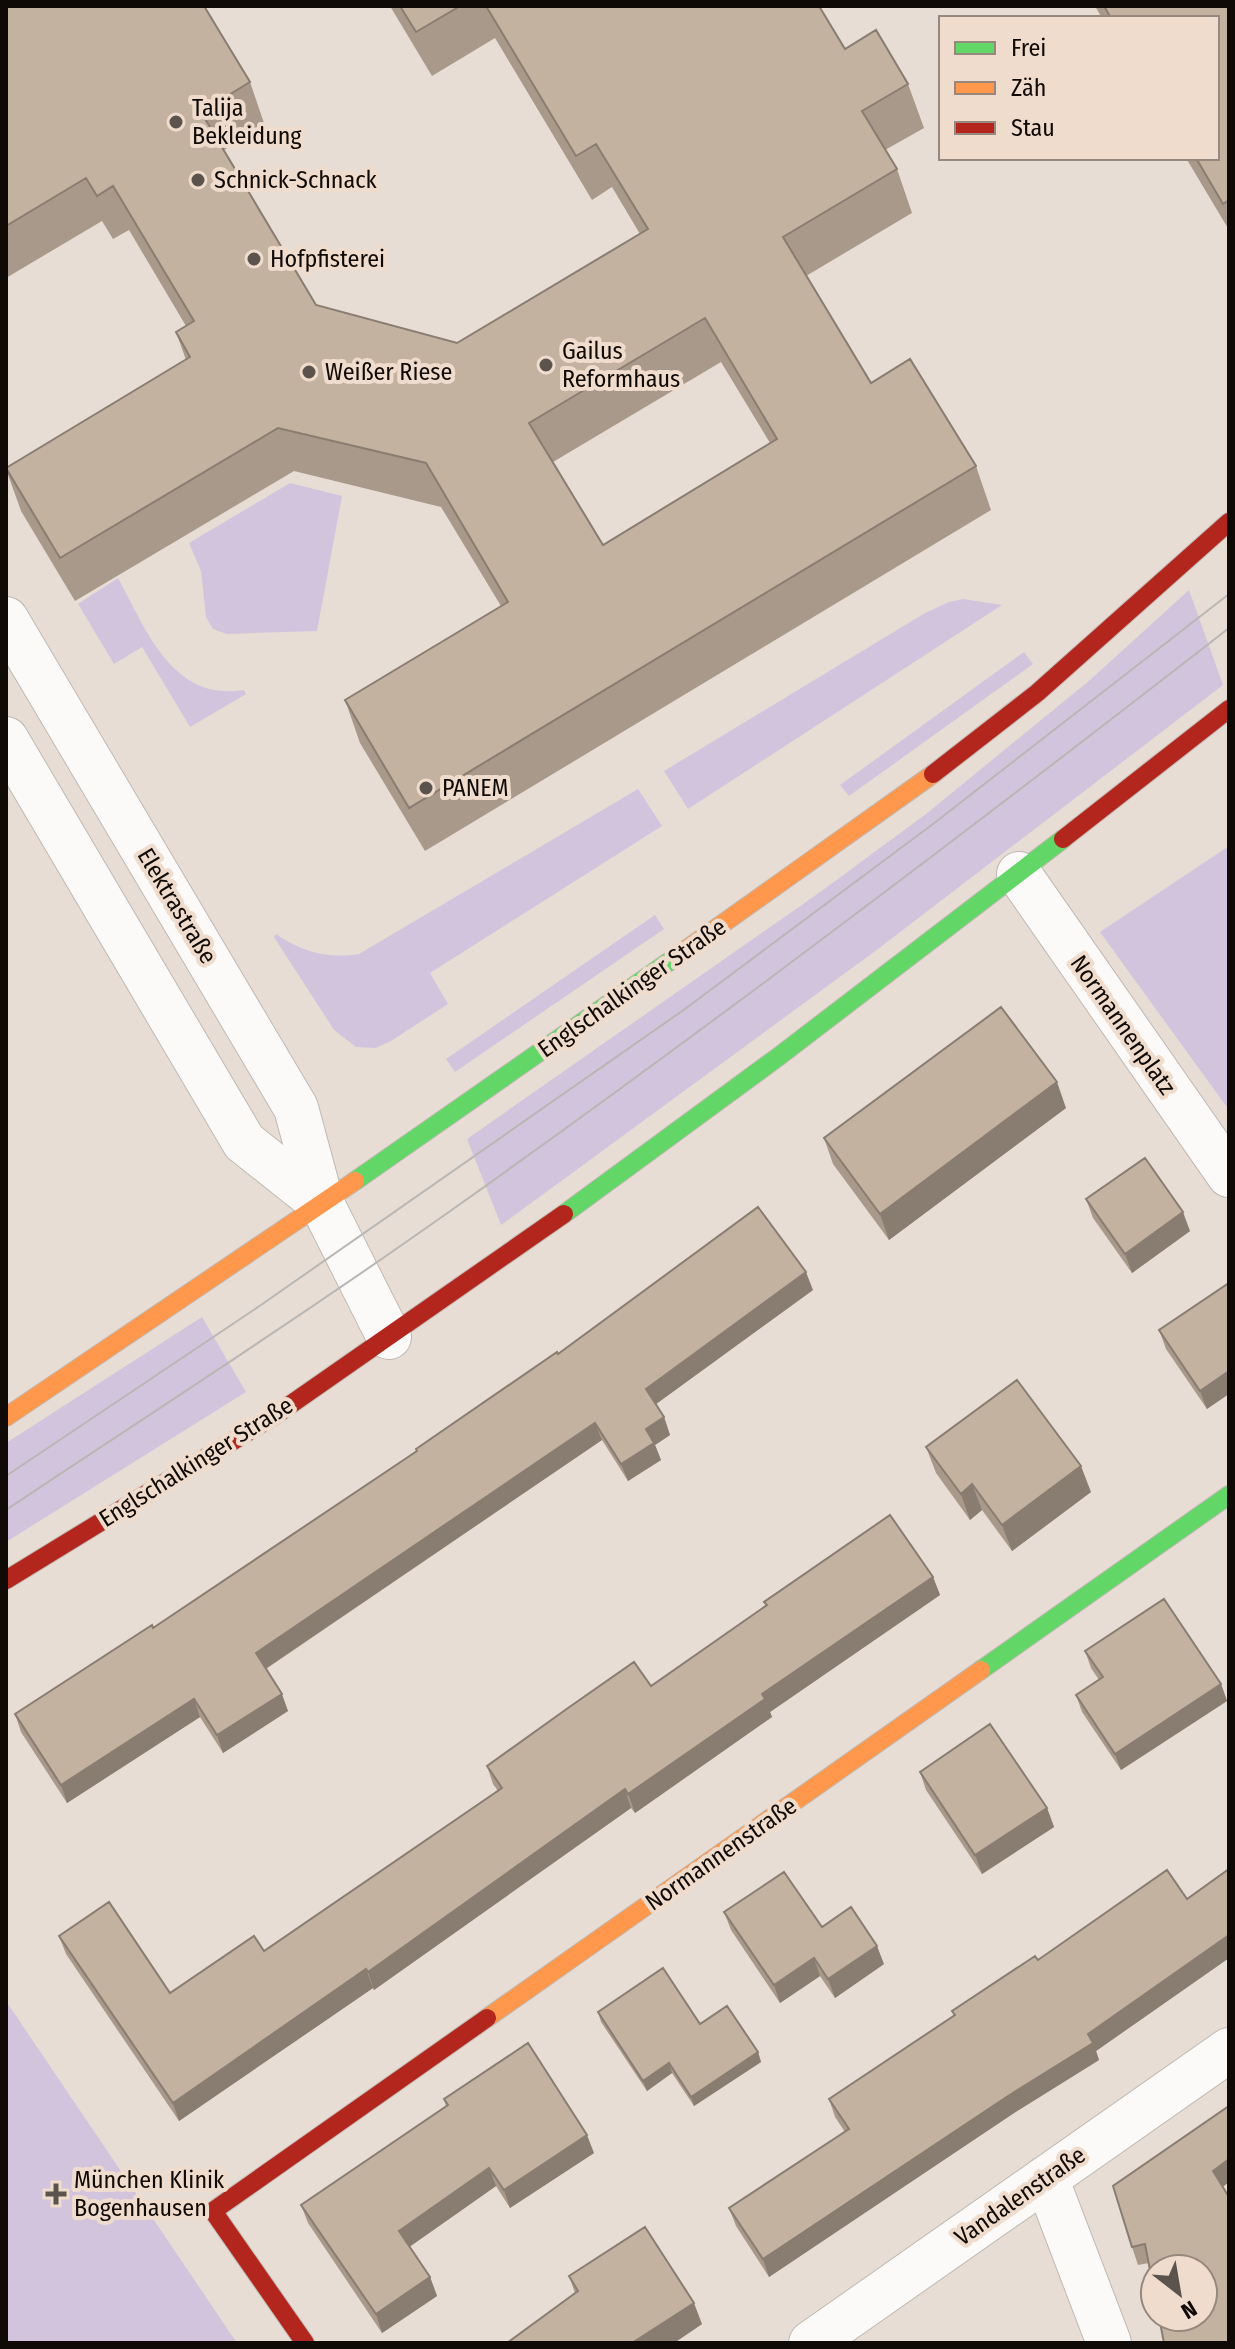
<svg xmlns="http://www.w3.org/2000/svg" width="1235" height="2349" font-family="'Fira Sans Condensed',sans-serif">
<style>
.green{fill:#d3c4de}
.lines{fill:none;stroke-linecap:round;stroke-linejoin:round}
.street-casing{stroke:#c0b9b2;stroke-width:46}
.fast-casing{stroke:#c0b9b2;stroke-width:20}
.slow-casing{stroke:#c0b9b2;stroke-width:20}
.jam-casing{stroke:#c0b9b2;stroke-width:20}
.street{stroke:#fbfaf9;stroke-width:44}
.fast{stroke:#63d668;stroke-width:18}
.slow{stroke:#ff974d;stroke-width:18}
.jam{stroke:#b3261e;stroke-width:18}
.tram{stroke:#b9b6b4;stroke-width:2}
.wall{fill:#a9998a;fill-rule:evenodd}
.shaded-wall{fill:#897d71}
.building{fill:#c4b2a1;stroke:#897d71;stroke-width:2;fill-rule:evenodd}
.poi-dot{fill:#5b544e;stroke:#efdccc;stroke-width:3}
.labels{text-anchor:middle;stroke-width:8;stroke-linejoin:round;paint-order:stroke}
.poi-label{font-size:24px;fill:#100a06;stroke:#efdccc;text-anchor:start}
.street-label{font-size:24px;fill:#100a06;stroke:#efdccc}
</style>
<rect width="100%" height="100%" fill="#e7ddd4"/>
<path class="green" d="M290,483L342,496L317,631L227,634L213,629L206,617L201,571L189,543Z
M118,578C146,629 172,702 244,690L246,694L190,727L142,647L114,664L78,604Z
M1189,590L1223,685L878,949L501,1225L467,1139L823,890L926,814L1090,680Z
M963,599L1002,605L688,809L664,771L925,613L949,602Z
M1024,652L1033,664L849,796L840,785Z
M638,789L662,826L430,973L448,1004L391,1041L376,1048L356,1047L334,1030L274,937L276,934C301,952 329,959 359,954Z
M1229,846V1110L1100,932Z
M655,915L664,929L455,1072L446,1059Z
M202,1317L246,1392L6,1542V1443Z
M6,2001L237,2343H6Z"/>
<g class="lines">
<g class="street-casing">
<path id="street" d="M6,619L296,1108L322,1204L389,1337
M6,739L244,1142L322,1204
M1019,874L1229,1175
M1046,2178L1109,2343
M811,2343L1229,2050"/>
</g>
<g class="fast-casing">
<path id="fast" d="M355,1181L680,954
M564,1214L778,1057L1063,839
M981,1670L1229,1495"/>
</g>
<g class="slow-casing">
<path id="slow" d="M680,954L933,774
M6,1417L355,1181
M487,2018L981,1670"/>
</g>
<g class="jam-casing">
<path id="jam" d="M933,774L1037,693L1229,522
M1063,839L1229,709
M6,1580L277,1414L564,1214
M305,2343L213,2211L487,2018"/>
</g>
<use href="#street" class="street"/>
<use href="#fast" class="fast"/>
<use href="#slow" class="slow"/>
<use href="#jam" class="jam"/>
<path class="tram" d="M6,1476L261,1305L685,1009L933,824L1229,594
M6,1510C153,1412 302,1316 446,1214C713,1025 972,828 1229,628"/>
</g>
<path class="wall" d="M6,6L250,82L265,126L224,150L316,305L457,343L640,234L612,187L592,200L495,38L432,76L390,6H819L845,49L908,84L924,128L885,150L897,169L912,213L806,276L871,383L976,466L991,510L425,851L360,743L345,700L501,606L441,507L294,471L75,601L21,511L6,469L186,360L176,332L186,326L129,230L113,239L102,221L6,278ZM721,362L770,443L603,545L553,462Z
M1095,6H1229V230L1186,158H1217V18H1102Z
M1066,1108L889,1240L833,1164L824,1138Z
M1086,1199L1190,1231L1132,1273L1093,1218Z
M1229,1283L1207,1409L1166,1349L1159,1330Z
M813,1290L656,1404L664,1417L670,1435L655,1445L661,1460L628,1481L602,1440L266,1669L288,1711L223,1753L200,1717L67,1803L21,1732L15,1714L153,1628L417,1452L416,1449L558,1354Z
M926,1447L1091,1492L1012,1551L982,1510L970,1520L936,1473Z
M933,1577L940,1595L770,1712L772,1717L635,1813L631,1808L374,1990L373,1988L179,2121L66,1954L59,1936L170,1993L264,1951L498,1791L493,1784L487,1766L651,1686L766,1605L764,1602Z
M1085,1651L1221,1684L1227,1701L1121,1770L1082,1712L1076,1695L1099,1680L1091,1668Z
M920,1772L1047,1808L1054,1827L982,1874L926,1790Z
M1229,1869V1958L1096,2051L1099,2060L1014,2113L769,2277L736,2226L729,2208L845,2132L835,2117L829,2099L954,2016L952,2011L1038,1960L1187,1899Z
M724,1912L822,1927L884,1964L835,1998L820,1976L780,2003L731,1930Z
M598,2012L700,2024L758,2052L761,2062L694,2106L672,2073L647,2091L601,2022Z
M444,2099L594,2153L510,2208L496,2186L409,2247L430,2277L437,2296L382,2333L308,2223L301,2205L446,2106Z
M1229,2106V2182L1223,2187L1149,2263L1138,2265L1132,2247Z
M569,2276L702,2324L674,2343H507L575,2293Z"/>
<path class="shaded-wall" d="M1057,1082L1066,1108L889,1240L880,1214Z
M1183,1212L1190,1231L1132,1273L1125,1254Z
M806,1272L813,1290L652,1407L646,1389Z
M1229,1371V1394L1207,1409L1200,1391Z
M664,1417L670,1435L655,1445L661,1460L628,1481L621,1464L646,1429Z
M595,1423L602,1440L262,1671L256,1653Z
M1081,1466L1091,1492L1012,1551L1002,1525Z
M972,1484L982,1510L970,1520L961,1494Z
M933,1577L940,1595L770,1712L772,1717L635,1813L628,1794L762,1694Z
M1221,1684L1227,1701L1121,1770L1115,1754Z
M282,1694L288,1711L223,1753L217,1735Z
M194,1699L200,1717L67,1803L61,1785Z
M625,1789L631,1808L374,1990L368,1972Z
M1047,1808L1054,1827L982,1874L975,1855Z
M1229,1935V1958L1096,2051L1099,2060L1014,2113L769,2277L763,2259Z
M877,1946L884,1964L835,1998L828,1979Z
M814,1958L820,1976L780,2003L774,1985Z
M366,1969L373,1988L179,2121L173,2103Z
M758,2052L761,2062L694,2106L691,2097Z
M669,2063L672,2073L647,2091L643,2081Z
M587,2135L594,2153L510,2208L504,2190Z
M1229,2159V2182L1219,2189L1213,2171Z
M489,2168L496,2186L405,2250L399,2231Z
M430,2277L437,2296L382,2333L376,2314Z
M694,2303L702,2324L674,2343H632Z"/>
<path class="building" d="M6,6H204L250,82L201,112L316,305L457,343L648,229L596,144L576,156L486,6H819L845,49L876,30L908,84L862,111L897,169L783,237L871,383L910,359L976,466L409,808L345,700L508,602L426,463L278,428L60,558L6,468L190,357L176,332L194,321L113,186L97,196L86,178L6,226ZM705,318L777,439L603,545L529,423Z
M400,6H460L416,32Z
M1104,6H1229V200L1223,204L1196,158H1217V18H1111Z
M1001,1007L1057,1082L880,1214L824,1138Z
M1145,1158L1183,1212L1125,1254L1086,1199Z
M758,1207L806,1272L646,1389L664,1417L646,1429L654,1443L621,1464L595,1423L256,1653L282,1694L217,1735L194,1699L61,1785L15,1714L152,1625L153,1628L417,1451L416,1449L557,1352L558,1354Z
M1229,1283V1371L1200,1391L1159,1330Z
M1017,1380L1081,1466L1002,1525L972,1484L961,1494L926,1447Z
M890,1515L933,1577L762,1694L765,1699L628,1794L625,1789L368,1972L366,1969L173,2103L59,1936L109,1902L170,1993L254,1936L264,1951L502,1788L487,1766L568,1708L634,1662L651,1686L767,1605L764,1602Z
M1164,1599L1221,1684L1115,1754L1076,1695L1103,1677L1085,1651Z
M990,1724L1047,1808L975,1855L920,1772Z
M1229,1869V1935L1088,2034L1093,2043L1008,2096L763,2259L729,2208L849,2129L829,2099L955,2015L952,2011L1035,1956L1038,1960L1167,1870L1187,1899Z
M784,1872L822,1927L851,1907L877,1946L828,1979L814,1958L774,1985L724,1912Z
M663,1968L700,2024L727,2006L758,2052L691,2097L669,2063L643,2081L598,2012Z
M528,2043L587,2135L504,2190L489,2168L399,2231L430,2277L376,2314L301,2205L448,2105L444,2099Z
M1229,2106V2159L1213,2171L1229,2197V2343H1164L1159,2317H1203V2269H1155V2296L1145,2244L1132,2247L1113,2186Z
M645,2227L694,2303L632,2343H507L578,2291L569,2276Z"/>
<g class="poi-dot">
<circle cx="176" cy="122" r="8"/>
<circle cx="198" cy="180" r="8"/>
<circle cx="254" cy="259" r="8"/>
<circle cx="546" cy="365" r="8"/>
<circle cx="309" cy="372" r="8"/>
<circle cx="426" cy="788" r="8"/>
<path d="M52 2182h8v8h8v8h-8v8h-8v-8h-8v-8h8z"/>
</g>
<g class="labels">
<g class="poi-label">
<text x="192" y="116">Talija<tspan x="192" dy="28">Bekleidung</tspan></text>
<text x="214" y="188">Schnick-Schnack</text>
<text x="270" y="267">Hofpfisterei</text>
<text x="562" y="359">Gailus<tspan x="562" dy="28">Reformhaus</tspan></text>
<text x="325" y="380">Weißer Riese</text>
<text x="442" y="796">PANEM</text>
<text x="74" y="2188">München Klinik<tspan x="74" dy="28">Bogenhausen</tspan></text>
</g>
<g class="street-label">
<text transform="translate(177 906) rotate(59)" y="8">Elektrastraße</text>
<text transform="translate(632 988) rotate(-35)" y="8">Englschalkinger Straße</text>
<text transform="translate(1123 1025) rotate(55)" y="8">Normannenplatz</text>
<text transform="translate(196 1462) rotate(-32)" y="8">Englschalkinger Straße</text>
<text transform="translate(721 1854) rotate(-35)" y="8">Normannenstraße</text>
<text transform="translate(1020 2196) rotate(-35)" y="8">Vandalenstraße</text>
</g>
</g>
<rect width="1235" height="2349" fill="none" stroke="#100a06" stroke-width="16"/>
<rect x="939" y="16" width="280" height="144" fill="#efdccc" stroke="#96887d" stroke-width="2"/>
<rect x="955" y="42" width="40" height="12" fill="#63d668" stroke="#96887d" stroke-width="2"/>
<text x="1011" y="56" font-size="24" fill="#100a06">Frei</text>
<rect x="955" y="82" width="40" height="12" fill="#ff974d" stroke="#96887d" stroke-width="2"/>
<text x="1011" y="96" font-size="24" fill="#100a06">Zäh</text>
<rect x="955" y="122" width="40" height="12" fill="#b3261e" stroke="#96887d" stroke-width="2"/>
<text x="1011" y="136" font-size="24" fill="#100a06">Stau</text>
<g transform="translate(1179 2293) rotate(149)"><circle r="38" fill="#efdccc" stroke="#96887d" stroke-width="2"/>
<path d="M0-6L14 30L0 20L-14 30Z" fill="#5b544e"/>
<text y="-12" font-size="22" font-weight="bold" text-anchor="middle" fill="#100a06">N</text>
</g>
</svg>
